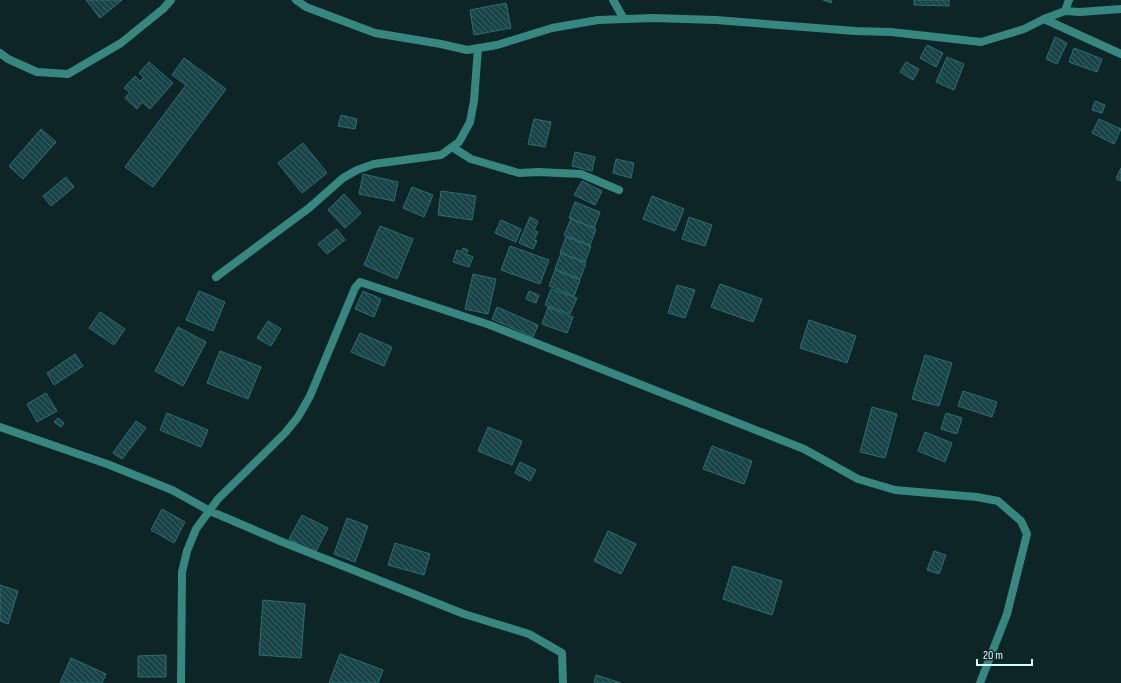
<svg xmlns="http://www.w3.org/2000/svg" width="1121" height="683" font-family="'Sofia Sans Condensed',sans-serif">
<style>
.building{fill:url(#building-back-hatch);stroke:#297075}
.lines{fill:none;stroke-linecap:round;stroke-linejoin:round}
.street{stroke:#368780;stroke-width:8}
</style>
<defs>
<pattern id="building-back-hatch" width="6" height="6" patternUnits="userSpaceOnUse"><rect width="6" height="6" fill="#194448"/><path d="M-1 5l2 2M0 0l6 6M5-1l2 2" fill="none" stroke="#3a6063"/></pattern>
</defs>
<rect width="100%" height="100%" fill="#0d2526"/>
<path class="building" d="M86,0H122L100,18Z
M823,0H832L831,3Z
M914,0H949V6L914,5Z
M506,3L511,28L474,35L470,10Z
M1055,37L1067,43L1057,64L1046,59Z
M927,45L943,53L936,67L920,58Z
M1074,48L1102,59L1097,72L1069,62Z
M947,57L964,64L954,90L936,82Z
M184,58L226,89L153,187L125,167L186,85L172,75Z
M149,62L173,83L150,109L142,102L137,109L125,98L130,92L124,88L135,76L140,81L144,78L139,73Z
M906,62L919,69L913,80L900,72Z
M1095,101L1105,105L1102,113L1092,110Z
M341,115L357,119L355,129L338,126Z
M534,119L551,122L545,147L528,144Z
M1099,119L1121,129L1114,144L1092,133Z
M41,129L56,142L23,179L9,166Z
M303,143L327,173L302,193L278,163Z
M575,152L595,157L592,171L572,166Z
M616,159L634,163L631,178L613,173Z
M1121,168V181L1116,179Z
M363,174L398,182L394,201L359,194Z
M66,177L74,187L51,206L43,196Z
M582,181L602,191L595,205L574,195Z
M412,187L433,195L424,217L403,208Z
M441,191L476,196L472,220L438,215Z
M344,194L361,213L345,228L328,210Z
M652,196L684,209L675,231L643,219Z
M575,202L600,212L594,228L569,218Z
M530,217L538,221L534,231L538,232L534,240L537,241L533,249L519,243Z
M689,217L712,225L705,246L682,239Z
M571,219L596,229L590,245L564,235Z
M501,220L521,229L516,242L495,233Z
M380,226L413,239L397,279L364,265Z
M337,229L345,240L327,254L318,244Z
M566,237L591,246L585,262L560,253Z
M510,246L549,260L540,284L501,270Z
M463,248L468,250L466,254L473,257L469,267L453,262L457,250L462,252Z
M561,253L586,263L580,279L555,269Z
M555,270L580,280L574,296L549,286Z
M473,274L496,279L488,314L465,309Z
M720,284L762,299L753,322L711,307Z
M677,285L695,290L685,318L668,313Z
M551,289L577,298L570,314L545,305Z
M199,291L225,302L213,331L186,320Z
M363,291L381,299L374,317L355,309Z
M529,291L539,295L536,303L526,299Z
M497,307L538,325L533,337L492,319Z
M548,307L573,317L567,333L542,324Z
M100,312L125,329L114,345L89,328Z
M809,320L856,336L847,363L800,348Z
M268,321L281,329L271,346L257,338Z
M178,327L206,342L183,386L155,371Z
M360,333L392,347L384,366L351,352Z
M220,351L261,367L248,399L207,383Z
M75,354L83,366L54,385L47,373Z
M925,355L952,363L939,406L912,399Z
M963,391L997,402L992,417L958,406Z
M46,393L57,411L37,422L27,404Z
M872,407L897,414L885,458L860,452Z
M167,413L208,430L201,447L160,430Z
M946,413L962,418L957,434L941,429Z
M58,418L64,423L61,427L54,422Z
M136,421L146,428L122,459L113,453Z
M488,427L522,441L512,465L478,451Z
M925,432L952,443L945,462L918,451Z
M712,446L752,461L744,484L703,469Z
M520,462L536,470L530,481L515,473Z
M162,509L185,522L174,543L151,530Z
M302,515L328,528L315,553L289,539Z
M347,518L368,526L355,562L334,554Z
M608,531L636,544L621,574L594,561Z
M395,543L430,554L424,575L388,565Z
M934,551L946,555L939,574L927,570Z
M733,566L782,581L772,615L723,599Z
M0,585L18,591L8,624L0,621Z
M263,600L305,604L301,658L259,655Z
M340,654L383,670L378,683H329Z
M166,655V677H138V656Z
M71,658L106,674L102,683H60Z
M596,675L621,683H594Z"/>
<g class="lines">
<path class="street" d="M296,0L306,7L375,33L441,44L467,50L497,45L552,28L598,20L653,18L716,20L855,31L891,32L981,42L1024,29L1044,19L1065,11L1080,12L1121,9
M613,0L624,19
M1065,11L1069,0
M1044,19L1121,54
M0,53L8,59L37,72L68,74L121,43L163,9L171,0
M452,147L471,159L519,173L538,172L581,174L619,190
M216,277L309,208L343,178L357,170L374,164L441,155L459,142L470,122L474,101L478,48
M0,427L107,464L172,490L210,511L280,541L464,614L529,634L562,653L563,683
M181,683L182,572L187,551L196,529L218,499L285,433L298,417L310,396L355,288L360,282L490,325L804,449L858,479L895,490L977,497L998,501L1021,521L1027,534L1007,614L980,683"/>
</g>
<path d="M977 659v6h55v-6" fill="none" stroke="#d2fffe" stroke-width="2"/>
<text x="983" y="659" font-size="12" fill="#d2fffe" stroke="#0d2526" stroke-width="3" paint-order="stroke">20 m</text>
</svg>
